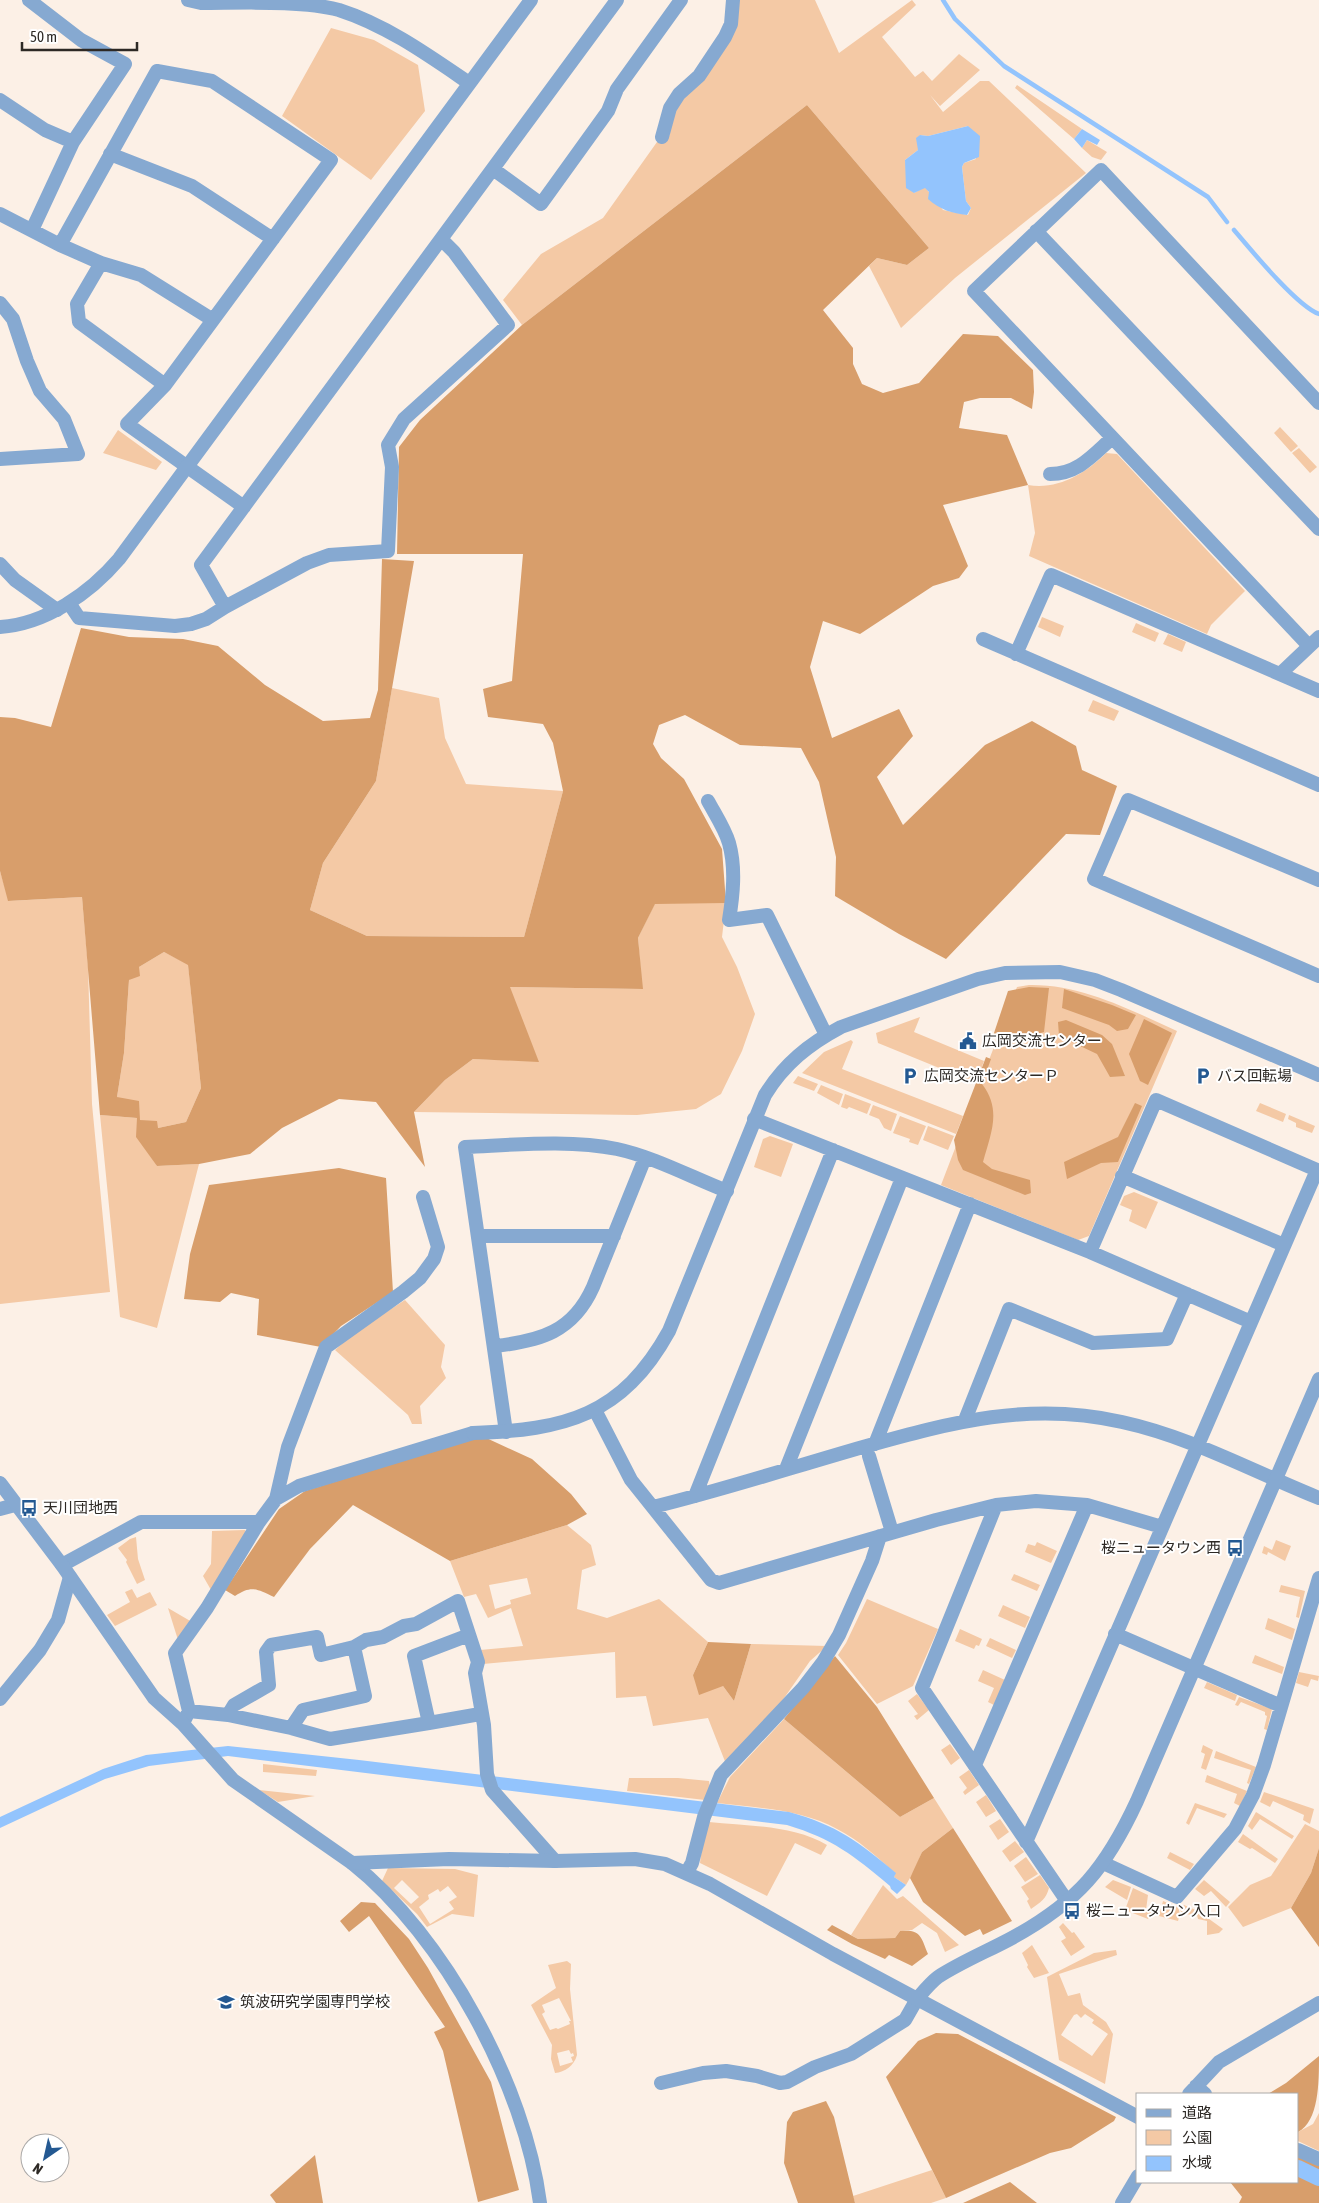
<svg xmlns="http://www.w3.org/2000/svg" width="1319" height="2203" font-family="'Asap Condensed','Noto Sans JP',sans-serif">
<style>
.green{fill:#f4c9a5;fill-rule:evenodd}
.forest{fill:#d89e6b;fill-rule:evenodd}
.water{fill:#93c4fd}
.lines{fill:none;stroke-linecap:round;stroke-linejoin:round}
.stream{stroke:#93c4fd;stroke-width:4.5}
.canal{stroke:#93c4fd;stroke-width:16}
.minor{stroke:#86a9d1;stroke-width:14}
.tertiary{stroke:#86a9d1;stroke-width:14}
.labels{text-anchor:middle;stroke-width:4;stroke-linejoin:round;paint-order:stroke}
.poi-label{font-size:15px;fill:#2d2925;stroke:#fff;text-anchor:start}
</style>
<rect width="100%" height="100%" fill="#fcf0e6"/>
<path class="green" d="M736,0H815L839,53L912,0L916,5L882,37L915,77L923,71L932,81L959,54L980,70L940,106L930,95L943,112L980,81H989L1086,173L955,278L901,328L869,266L877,258L907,265L929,248L807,105L522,325L503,300L541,254L603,218L657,142L670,135L669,114L701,76ZM968,126L976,159L964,163L962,167L966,201L971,208L968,215L943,210L925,187L914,193L905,160L918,150L920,135L928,136Z
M331,28L374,40L418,65L425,111L371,180L282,116Z
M1017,85L1082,129L1074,139L1015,88Z
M1087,140L1107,152L1101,160L1092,157L1082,148Z
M1280,427L1298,446L1291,452L1274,433Z
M118,430L162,462L156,470L103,453Z
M1299,448L1317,467L1310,473L1292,453Z
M1106,453L1117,454L1245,591L1211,625L1207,634L1029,556L1035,533L1028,485C1058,490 1085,474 1106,453Z
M1042,617L1064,626L1060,637L1038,627Z
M1136,623L1159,633L1155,642L1132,632Z
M1168,634L1186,642L1182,652L1163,644Z
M392,688L439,698L445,738L466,784L563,791L524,937L367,936L310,910L323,863L376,781Z
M1093,700L1119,711L1114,721L1088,711Z
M0,871L9,901L82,897L88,967L92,1104L110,1292L0,1304Z
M655,903H726L722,937L737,967L755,1014L742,1051L721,1094L696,1109L637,1115L414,1112L445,1080L473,1059L538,1061L509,987L642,989L638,938Z
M164,952L188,964L201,1088L186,1122L158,1128L140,1120L117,1097L124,1053L129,980L139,967Z
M1029,985C1082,984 1130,1010 1177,1031L1089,1236L1078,1240L941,1185L1017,987Z
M920,1017L914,1032L984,1061L976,1083L878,1043L876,1033Z
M851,1040L853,1042L842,1069L963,1116L956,1134L802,1073L824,1052Z
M798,1076L818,1084L814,1091L793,1083Z
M821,1085L843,1094L839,1105L817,1093Z
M845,1094L871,1104L867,1114L849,1107L847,1109L841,1107Z
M1260,1103L1286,1114L1283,1122L1256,1111Z
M873,1105L897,1114L891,1131L884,1128L879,1119L869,1115Z
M100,1115L137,1118L157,1166L199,1164L157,1328L120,1317Z
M1289,1115L1315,1126L1312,1133L1296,1127V1123L1288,1119Z
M900,1116L926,1126L918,1145L909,1142L910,1139L893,1133Z
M928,1126L954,1136L948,1150L923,1140Z
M770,1136L793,1144L781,1177L754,1167L763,1139Z
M1134,1192L1158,1202L1146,1229L1129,1221L1132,1210L1120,1205L1124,1196Z
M405,1300L445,1345L441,1367L446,1378L420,1406L422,1424H412L408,1415L335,1350L355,1332Z
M567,1525L591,1545L596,1565L582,1570L577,1609L607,1618L659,1599L708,1642L693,1675L723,1686L734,1701L751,1644L827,1646L810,1661L775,1711L726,1764L708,1718L653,1726L646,1696L616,1698L615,1652L483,1664L480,1650L523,1646L511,1608L488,1618L476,1594L464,1597L450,1561ZM527,1578L531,1594L510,1600L511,1604L495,1609L489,1585Z
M245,1530L247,1535L211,1590L203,1576L211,1564L212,1531Z
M136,1537L138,1559L145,1580L137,1584L126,1562L127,1560L118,1548L130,1539Z
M1276,1540L1291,1546L1285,1561L1268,1552L1267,1555L1262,1553L1264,1546L1272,1550Z
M1037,1542L1057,1551L1051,1563L1025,1552L1028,1544L1035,1546Z
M1014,1574L1040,1585L1037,1591L1011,1580Z
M1281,1585L1305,1591L1299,1618L1296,1617L1300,1597L1279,1592Z
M132,1589L137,1598L150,1592L157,1605L115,1626L107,1615L130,1602L125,1592Z
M867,1599L938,1629L913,1686L877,1704L838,1655L846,1643Z
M1003,1605L1030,1617L1025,1628L998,1616Z
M168,1608L192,1622L178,1640Z
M1268,1618L1295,1629L1292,1640L1265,1629Z
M960,1629L982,1639L979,1646L976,1645L974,1649L955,1641Z
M990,1638L1016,1650L1012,1658L986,1646Z
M1255,1655L1284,1667L1282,1674L1252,1663Z
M983,1670L1005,1680L994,1705L988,1702L994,1688L978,1681Z
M1299,1672L1319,1676L1318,1681L1311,1679L1308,1687L1296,1683Z
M1207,1682L1237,1695L1235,1701L1204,1688Z
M917,1694L929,1710L917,1720L914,1716L918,1714L908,1701Z
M1239,1697L1272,1709L1267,1730L1264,1729L1267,1716L1265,1715V1712L1241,1702L1238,1706L1235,1705Z
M784,1719L900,1817L934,1798L953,1828L922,1852L915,1869L906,1885L894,1877L895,1873C877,1857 859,1840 837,1829C801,1809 757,1808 717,1803L730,1777Z
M950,1744L960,1758L951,1765L941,1750Z
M1203,1745L1213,1750L1206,1770L1201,1768L1205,1754L1201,1752Z
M1216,1751L1256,1767L1249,1784L1247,1783L1251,1770L1214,1758Z
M263,1764L317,1770L316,1776L263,1772Z
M969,1770L979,1785L965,1795L963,1792L967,1788L959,1777Z
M1207,1775L1247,1791L1240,1806L1234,1803L1237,1794L1205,1782Z
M629,1778H678L709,1781L710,1787L705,1800L627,1791Z
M259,1790L315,1796L278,1802Z
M1264,1792L1314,1809L1310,1824L1303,1820L1304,1815L1273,1801L1270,1807L1260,1802Z
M986,1795L996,1811L986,1817L976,1802Z
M1195,1803L1227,1814L1224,1818L1197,1808L1189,1825L1186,1823Z
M1256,1812L1294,1836L1292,1839L1260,1819L1252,1830L1248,1826Z
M1000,1819L1009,1832L998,1840L989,1826Z
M709,1822C747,1826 793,1825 827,1845L821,1855L795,1843L767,1896L700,1863L703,1840Z
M1305,1824L1319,1831V1848L1311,1873L1291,1908L1243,1927L1228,1907L1250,1885L1271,1876Z
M1243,1834L1278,1859L1275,1863L1252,1848L1250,1849L1238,1842Z
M1015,1841L1024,1852L1010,1862L1002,1851Z
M1170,1852L1194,1864L1190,1870L1167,1858Z
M1026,1857L1038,1874L1025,1882L1014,1866Z
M388,1868L455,1869L478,1875L474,1917L452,1914L427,1927L417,1914L382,1881ZM402,1880L419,1897L411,1904L394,1888ZM448,1886L457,1897L449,1902L454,1909L430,1924L419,1907L429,1899L428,1895L438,1889L440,1892Z
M1040,1875L1049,1888C1046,1899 1041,1902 1031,1909L1027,1901L1029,1899L1021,1887Z
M1113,1880L1131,1887L1127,1900L1105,1887Z
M1204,1880L1230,1902L1226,1907L1211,1891L1204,1896L1195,1889Z
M883,1885L897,1899L903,1896L959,1945L945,1952L937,1933L922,1923L912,1930L900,1931L895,1938L858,1939L851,1935Z
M1133,1888L1148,1895L1146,1910L1152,1913L1148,1919L1125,1910Z
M1163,1901L1178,1907L1180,1914L1178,1921L1159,1916Z
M1184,1905L1198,1911L1223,1929L1219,1933L1207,1935V1921L1198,1919L1197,1915L1182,1914L1180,1909Z
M1063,1923L1072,1933L1074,1932L1085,1947L1071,1956L1061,1941L1066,1938L1059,1927Z
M1032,1945L1049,1973L1034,1978L1027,1967L1028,1965L1022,1953Z
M1116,1950L1117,1955L1059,1974L1068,1996L1080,1993L1083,2005L1106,2022L1113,2034L1105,2084L1059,2060L1047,1977L1094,1953ZM1077,2014L1081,2018L1085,2014L1094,2020L1092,2023L1108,2034L1092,2056L1061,2035L1074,2015Z
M567,1961L571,1964L570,1989L577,2055C574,2066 565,2072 555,2073L551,2059L552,2045L531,2005L556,1988L548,1965ZM559,1998L571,2021H569L570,2024L558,2029L556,2028L550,2030L542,2014L545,2012L542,2005ZM569,2050L571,2054L573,2053L574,2056L571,2057L573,2062L560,2066L557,2053Z
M1319,2113V2151L1298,2141V2132L1313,2124Z
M932,2170L946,2198L931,2203H855L853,2196Z"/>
<path class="forest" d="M807,105L929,248L907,265L877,258L823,310L853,348V364L862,384L883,393L919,383L963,334L998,336L1033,370L1034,392L1032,409L1011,398H980L964,402L959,428L1007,435L1028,485L943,505L968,566L959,578L933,586L860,634L823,621L810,667L832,738L899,709L913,736L877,777L903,825L985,745L1032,721L1076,746L1082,770L1117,786L1100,835L1066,834L946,959L899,934L835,896L836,857L819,782L801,748L740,745L685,715L659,725L653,744L661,758L684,779L722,849L726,903L655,904L638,938L643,989L510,987L539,1062L473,1059L445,1080L414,1112L425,1167L376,1102L339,1099L282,1128L250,1154L199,1164L157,1166L136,1137L137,1118L100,1115L82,897L8,901L0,871V717L15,718L51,727L81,628L129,637L183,639L218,646L265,685L323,721L370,718L378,690L382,559L414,561L376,781L323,863L310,910L367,936L524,937L563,791L553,743L543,724L488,717L483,689L512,681L523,554H397L399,447L420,420L522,325ZM164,952L188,965L201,1088L186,1122L158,1128L157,1121L140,1120L139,1101L117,1097L124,1053L129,980L140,976L139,967Z
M1029,987L1049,988L1044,1032L1008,1042L993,1036L1008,991Z
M1064,989L1112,1005L1136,1015L1128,1029L1117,1031L1109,1025L1062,1008Z
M1144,1019L1172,1033L1148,1085L1140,1081L1129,1054Z
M1066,1020L1102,1035L1112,1044L1125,1076L1110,1077L1097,1054L1059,1036L1058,1022Z
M986,1057L991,1059L982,1084C1002,1110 991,1133 983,1162L992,1169L1030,1180L1031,1193L1025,1195L963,1170L958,1160L954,1140Z
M1135,1103L1142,1106L1118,1162L1101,1163L1067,1179L1064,1162L1118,1137Z
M339,1168L386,1178L393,1292L341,1326L321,1347L257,1335L259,1299L231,1293L220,1302L184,1299L190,1254L209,1185Z
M482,1436L532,1459L571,1494L587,1514L567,1525L450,1561L353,1505L310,1549L274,1597C256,1589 252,1585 235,1596L225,1590L279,1509L305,1491Z
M708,1642L751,1644L734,1701L723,1686L699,1695L693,1675Z
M835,1656L877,1707L934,1798L900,1817L784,1719Z
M953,1828L1012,1921L983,1935L980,1929L965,1936L923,1902L910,1878L922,1852Z
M1319,1848V1947L1291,1908L1311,1873Z
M361,1902L375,1903L409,1939L428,1968L491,2082L519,2190L478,2202L443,2051L434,2032L445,2027L369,1916L349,1932L340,1921Z
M832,1925L858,1939L895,1938L900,1931C921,1929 921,1937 928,1954L912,1966L889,1955L885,1959L852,1944L827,1930Z
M936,2033L958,2034L1116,2117L1114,2121L1071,2148L1050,2153L946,2198L886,2077L918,2041Z
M1319,2056C1319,2083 1319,2121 1298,2132V2094H1268L1286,2083Z
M826,2101L834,2117L855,2203H798L784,2163L787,2122L793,2112Z
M315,2155L323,2203H276L270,2195Z
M1298,2156L1319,2165V2203H1239L1242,2197L1230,2182H1298Z
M1010,2182L1037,2203H963Z"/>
<path class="water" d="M968,126L980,136L979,157L964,163L962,167L966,201L971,208L967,215C952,213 940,210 928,199L929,192L925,188L914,193L906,188L905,160L918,150L916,138L920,135L928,136Z
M1082,129L1100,140L1097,145L1087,140L1082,148L1074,139Z
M228,1746L359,1760L789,1812C837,1825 859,1842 896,1873L894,1877L906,1885L897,1894L891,1889L890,1886C853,1855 833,1839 787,1825L228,1756L149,1766L105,1779L0,1828V1817L103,1769L146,1755Z"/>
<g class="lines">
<path class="stream" d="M943,0L955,19L1004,66L1208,197L1227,222
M1234,230C1251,250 1297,306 1319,314"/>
<path class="canal" d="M1298,2168L1319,2178"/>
<path class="minor" d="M29,0L81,40L125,64L73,142L32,230
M0,100L45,130L73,142
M662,137L670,108L679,94L699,76L725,37L731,24L733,0
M110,154L192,186L273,239
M493,169L541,204L608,111L617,89L681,0
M0,214L60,245L101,263L77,304L79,322L165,385
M1036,231L1319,529
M60,245L157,71L212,81L331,160L165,385L127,424L244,507
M101,263L141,275L213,320
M0,303L13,319L27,361L40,391L64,419L78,454L0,459
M1050,474C1078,474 1093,455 1112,438
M0,564L15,580L57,610
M69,603L79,618L175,626L191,624L206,619L225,607L307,563L329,555L388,551L392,467L388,445L404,419L508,325L454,252L442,240
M225,607L201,565L617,0
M983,639L1319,785
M1309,646L974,291L1101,170L1319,403
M1016,654L1051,575L1319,691
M1280,674L1319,637
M708,801C715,814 725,829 729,843C736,868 733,895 729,920L767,915L826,1035
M1319,880L1128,800L1094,879L1319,976
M754,1119L1090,1252L1251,1322
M1122,1176L1284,1245
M478,1236H614
M495,1346C540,1341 573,1332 593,1287L645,1158
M595,1410L631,1480L711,1580L719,1583L936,1520L996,1505L1036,1501L1087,1505L1162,1527
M965,1420L1009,1309L1093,1343L1167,1339L1187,1294
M506,1432L465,1147C512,1145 571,1139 617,1149C654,1157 691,1177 727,1191
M875,1444L970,1204
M869,1456L892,1532
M786,1469L902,1178
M695,1496L833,1150
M276,1499L288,1447L326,1347L403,1292L420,1278L434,1259L438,1247L423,1197
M996,1505L922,1688L1067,1901
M653,1507C723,1490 793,1467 863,1447C952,1422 1030,1401 1122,1422C1191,1437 1254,1472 1319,1498
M0,1509L15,1505
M62,1565L141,1522H259
M1115,1634L1281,1706
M469,1635L414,1656L429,1723L480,1714
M0,1699L40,1650L58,1620L70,1577
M189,1711L175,1653L207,1608L259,1522L276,1499L299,1486L473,1433
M228,1715L234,1705L269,1685L266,1652L271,1645L317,1637L321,1655L354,1647L366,1640L383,1637L404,1626L416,1624L458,1601L478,1662L475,1673L484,1725L487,1774L492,1790L555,1861
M185,1719L189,1711L228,1715L291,1728L330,1739L429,1723
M291,1728L303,1710L365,1696L354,1647
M975,1765L1087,1505
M1026,1842L1317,1170L1156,1100L1090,1252
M352,1863C444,1936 525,2086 540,2203
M1103,1863L1177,1897L1235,1829L1253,1795L1264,1765L1319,1578
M687,1872L692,1863L704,1817L721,1775L803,1688L823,1662L839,1635L872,1561L880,1536
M661,2083L703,2073L726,2071L757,2076L780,2083L787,2082L815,2067L851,2054L905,2020L917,1999
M1196,2086L1205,2094
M1189,2094L1219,2062L1319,2003
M1298,2150L1319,2159
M1122,2203L1138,2176"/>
<path class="tertiary" d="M188,0L201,3C241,3 302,0 339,10C386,25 428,55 469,83
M0,627C46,624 90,593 119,559L531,0
M473,1433C565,1430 622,1416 669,1331L765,1095C784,1064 809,1044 841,1027L978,979L1005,973L1060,972L1095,980L1121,990L1319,1075
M0,1483L62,1565L154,1698L183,1724L233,1780L352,1863L449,1859L555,1861L635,1859L665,1864L710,1884L833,1954L1138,2117
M917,1999C923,1992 930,1983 938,1977C961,1962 988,1951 1012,1938C1078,1902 1106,1868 1137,1801L1319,1379"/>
</g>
<defs>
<g id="civic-bare" transform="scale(1.35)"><path d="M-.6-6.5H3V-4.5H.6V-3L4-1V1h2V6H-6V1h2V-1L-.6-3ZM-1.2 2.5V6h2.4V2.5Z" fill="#245992" stroke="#fff" stroke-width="2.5" paint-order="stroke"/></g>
<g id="parking-bare" transform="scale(1.35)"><path d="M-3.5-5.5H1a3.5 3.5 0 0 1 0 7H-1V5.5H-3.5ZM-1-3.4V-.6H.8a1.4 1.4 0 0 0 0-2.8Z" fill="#245992" stroke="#fff" stroke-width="2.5" paint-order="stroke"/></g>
<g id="bus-bare" transform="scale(1.35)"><path d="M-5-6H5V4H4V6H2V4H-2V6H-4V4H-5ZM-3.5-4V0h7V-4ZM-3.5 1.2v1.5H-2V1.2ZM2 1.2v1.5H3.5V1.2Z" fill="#245992" stroke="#fff" stroke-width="2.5" paint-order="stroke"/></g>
<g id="university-bare" transform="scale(1.35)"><path d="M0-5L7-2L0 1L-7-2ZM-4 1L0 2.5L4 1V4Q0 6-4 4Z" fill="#245992" stroke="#fff" stroke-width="2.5" paint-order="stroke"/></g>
</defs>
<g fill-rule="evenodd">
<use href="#civic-bare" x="968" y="1041"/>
<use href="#parking-bare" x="910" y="1076"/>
<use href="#parking-bare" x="1203" y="1076"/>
<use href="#bus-bare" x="29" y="1508"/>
<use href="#bus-bare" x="1235" y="1548"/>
<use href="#bus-bare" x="1072" y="1911"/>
<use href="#university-bare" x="226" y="2002"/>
</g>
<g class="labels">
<g class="poi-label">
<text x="982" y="1046">広岡交流センター</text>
<text x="924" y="1081">広岡交流センターＰ</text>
<text x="1217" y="1081">バス回転場</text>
<text x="43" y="1513">天川団地西</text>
<text x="1221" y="1553" text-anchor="end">桜ニュータウン西</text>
<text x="1086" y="1916">桜ニュータウン入口</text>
<text x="240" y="2007">筑波研究学園専門学校</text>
</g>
</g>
<rect x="1136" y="2093" width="162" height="90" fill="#ffffff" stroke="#aba9a8"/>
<rect x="1146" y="2109" width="25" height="8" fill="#86a9d1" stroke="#aba9a8"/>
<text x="1182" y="2118" font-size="15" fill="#2d2925">道路</text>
<rect x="1146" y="2130" width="25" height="15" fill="#f4c9a5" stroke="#aba9a8"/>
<text x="1182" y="2143" font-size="15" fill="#2d2925">公園</text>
<rect x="1146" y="2156" width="25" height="15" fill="#93c4fd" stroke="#aba9a8"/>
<text x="1182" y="2168" font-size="15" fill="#2d2925">水域</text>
<g transform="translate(45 2158) rotate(214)"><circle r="24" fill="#ffffff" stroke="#aba9a8"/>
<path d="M0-4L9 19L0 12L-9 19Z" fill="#245992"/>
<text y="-8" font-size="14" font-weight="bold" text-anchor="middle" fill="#2d2925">N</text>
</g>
<path d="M22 42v8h115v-8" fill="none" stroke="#2d2925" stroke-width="2.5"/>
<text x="30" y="42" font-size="15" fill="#2d2925" stroke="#ffffff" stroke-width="4" paint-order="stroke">50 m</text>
</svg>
